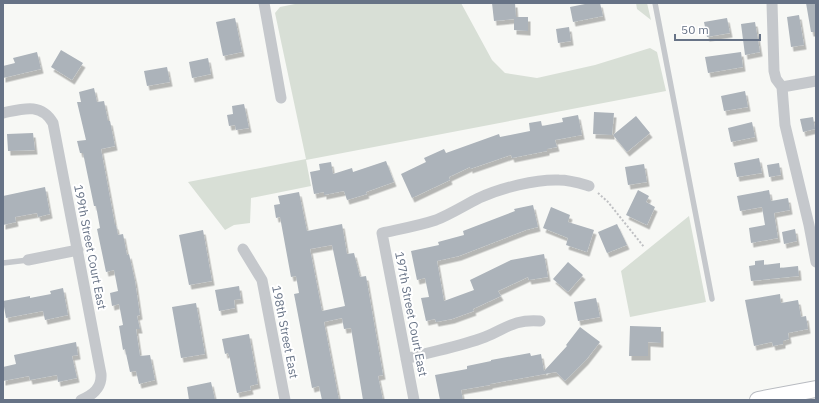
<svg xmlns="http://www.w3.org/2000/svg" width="819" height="403" font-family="'IBM Plex Sans',sans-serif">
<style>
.green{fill:#d8dfd6}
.building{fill:#acb3ba;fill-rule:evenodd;filter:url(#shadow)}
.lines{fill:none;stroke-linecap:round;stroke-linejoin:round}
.secondary-casing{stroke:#b8bbc1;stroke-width:18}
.path{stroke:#bfc0c3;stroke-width:2;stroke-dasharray:2 2;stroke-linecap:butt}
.lane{stroke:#c5c8cc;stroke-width:5.5}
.street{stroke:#c5c8cc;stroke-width:11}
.secondary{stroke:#fff;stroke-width:16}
.labels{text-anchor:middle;stroke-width:4;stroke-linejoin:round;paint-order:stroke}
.street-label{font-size:12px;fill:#677386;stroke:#fff}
</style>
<defs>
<filter id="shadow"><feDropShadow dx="2.5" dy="4.5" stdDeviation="0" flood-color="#0004"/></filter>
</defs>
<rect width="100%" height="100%" fill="#f7f8f5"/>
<path class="green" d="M300,3H461L492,60L505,73L537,78L595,65L650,48L657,52L666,91L306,160L311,186L251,198L250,223L234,225L225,230L188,182L306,159L275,13L280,7Z
M636,3H647L651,20L637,9Z
M689,216L706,302L630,317L621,271Z"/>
<path class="building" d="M492,3H515L516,17H528V31L514,30V19L494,21Z
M590,3H600L603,16L573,22L570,7Z
M806,3H816V32H811Z
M799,15L804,45L791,47L787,17Z
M235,18L242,52L223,56L216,22Z
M727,18L730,33L707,37L704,22Z
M755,22L760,52L745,55L741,24Z
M569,27L571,41L558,43L556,29Z
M61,50L83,63L72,80L51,67Z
M37,52L41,69L3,78V66L15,63L13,58Z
M741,52L743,67L708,73L705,57Z
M208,58L211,74L192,78L189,62Z
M167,67L170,82L147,86L144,71Z
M94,88L97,102L104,101L108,121H110L115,146L101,149L115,225H116L118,235L123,234L127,255L129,254L135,281L140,315L137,316L140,329H136L140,356L150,355L155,380L139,384L136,371L130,372L125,349L123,350L119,326L123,325L119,304L112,306L110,293L118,291L114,270L106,272L97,229L100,228L96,206H94L83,153H80L77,141L86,140L77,102H81L79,92Z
M745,91L748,107L724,111L721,96Z
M244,104L249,128L236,130L235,125L229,126L227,115L233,114L232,106Z
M594,112L614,113L612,135L593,134Z
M578,115L582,135L555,140L557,147L547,149V151L512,158L511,155L470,169V167L449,177L450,180L412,198L401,174L426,162L424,158L444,149L446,153L499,134L500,137L530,131L529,123L541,121L542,126L563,122L562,118Z
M636,116L650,133L627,152L613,135Z
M813,117L815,129L803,132L800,119Z
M752,122L755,137L731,142L728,128Z
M33,133L35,150L8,151L7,134Z
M759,158L762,173L737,177L734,163Z
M386,161L394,182L366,192L367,194L347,200L344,191L324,195V192L314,194L310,172L320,170L319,164L331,162L333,174L352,168L353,172Z
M779,163L781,175L769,177L767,165Z
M644,164L647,182L628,185L625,167Z
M45,187L50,214L38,217L37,213L15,217L16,222L3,225V196Z
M638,190L649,196L646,202L655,207L647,225L626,215Z
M769,190L771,201L788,198L790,210L774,213L778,238L751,243L749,228L765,225L762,207L740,211L737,196Z
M299,192L307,231L342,224L347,254L354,253L360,277L366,276L383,375L378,376L383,400H363L351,328L344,329L342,318L324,322L339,400H322L319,386L312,388L294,294L299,293L296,276L291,277L280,217L276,218L274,205L280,204L278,196ZM332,245L345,306L322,311L310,249Z
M533,205L538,227L526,230L459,256L437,261L444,301L474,290L470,280L511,260L544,254L548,277L529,280L528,277L498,291L501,296L473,309L474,311L452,319L436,322L435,319L426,321L421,298L429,297L425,278L417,280L411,251L439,245L438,242L464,235L463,231L515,211L514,209Z
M551,207L570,215L568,222L594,230L587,252L566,245L568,238L543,228Z
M617,224L627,245L607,253L598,232Z
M795,229L797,241L784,244L782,232Z
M203,230L212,281L189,285L179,235Z
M764,260V265L780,263V268L798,266L799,276L751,281L749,266L755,265V261Z
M568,262L583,275L568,292L553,279Z
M239,286L241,299L234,300L235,308L219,311L215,290Z
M63,288L68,315L45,320L43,311L6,318L3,301L30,296V298L51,294L50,291Z
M780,294L781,303L798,300L801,317L806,316L808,329L788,333L789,339L783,341V344L773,346L772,342L754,346L745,300Z
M596,298L600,317L578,321L574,302Z
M196,303L205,354L181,358L172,307Z
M630,326L661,327V343L648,342V356H629Z
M580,327L600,342L586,360L565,381L556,372L490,384V385L461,390L463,400H440L435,375L467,369V366L491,361V360L530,353L531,356L541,354L544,371L567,346L566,345Z
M249,334L258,384L250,386L251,390L237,393L230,359L228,353L225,354L222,339Z
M76,342L78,355L72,356L77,378L58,382L57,375L30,380L29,376L3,381V367L16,364L14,355Z
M211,382L215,400H189L187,387Z"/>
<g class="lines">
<g class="secondary-casing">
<path id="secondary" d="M758,400L816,389"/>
</g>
<path class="path" d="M598,193L608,202L644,247"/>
<path class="lane" d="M655,3L712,299
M3,263L28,260"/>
<path class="street" d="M264,3L281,98
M772,3L774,71L776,79L782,87L785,125L809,225L816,262
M782,87L816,81
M3,113C22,109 41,102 53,123L101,374C102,388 93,395 81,400
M243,249L262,280L285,400
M28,260L78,250
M406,359C432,351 459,347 485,337C507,328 514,319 540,321
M414,400L382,233C400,229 418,226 436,220C451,214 465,205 479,198C501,188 536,179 559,180C570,180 579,183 589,186"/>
<use href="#secondary" class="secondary"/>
</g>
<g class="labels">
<g class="street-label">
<text transform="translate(90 247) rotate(79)" y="4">199th Street Court East</text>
<text transform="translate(411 314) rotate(79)" y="4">197th Street Court East</text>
<text transform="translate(285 332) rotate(79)" y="4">198th Street East</text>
</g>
</g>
<rect width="819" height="403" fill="none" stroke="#677386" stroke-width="8"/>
<path d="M675 34v6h85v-6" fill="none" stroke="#677386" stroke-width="2"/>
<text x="681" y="34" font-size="12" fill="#677386" stroke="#ffffff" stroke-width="3" paint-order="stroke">50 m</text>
</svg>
